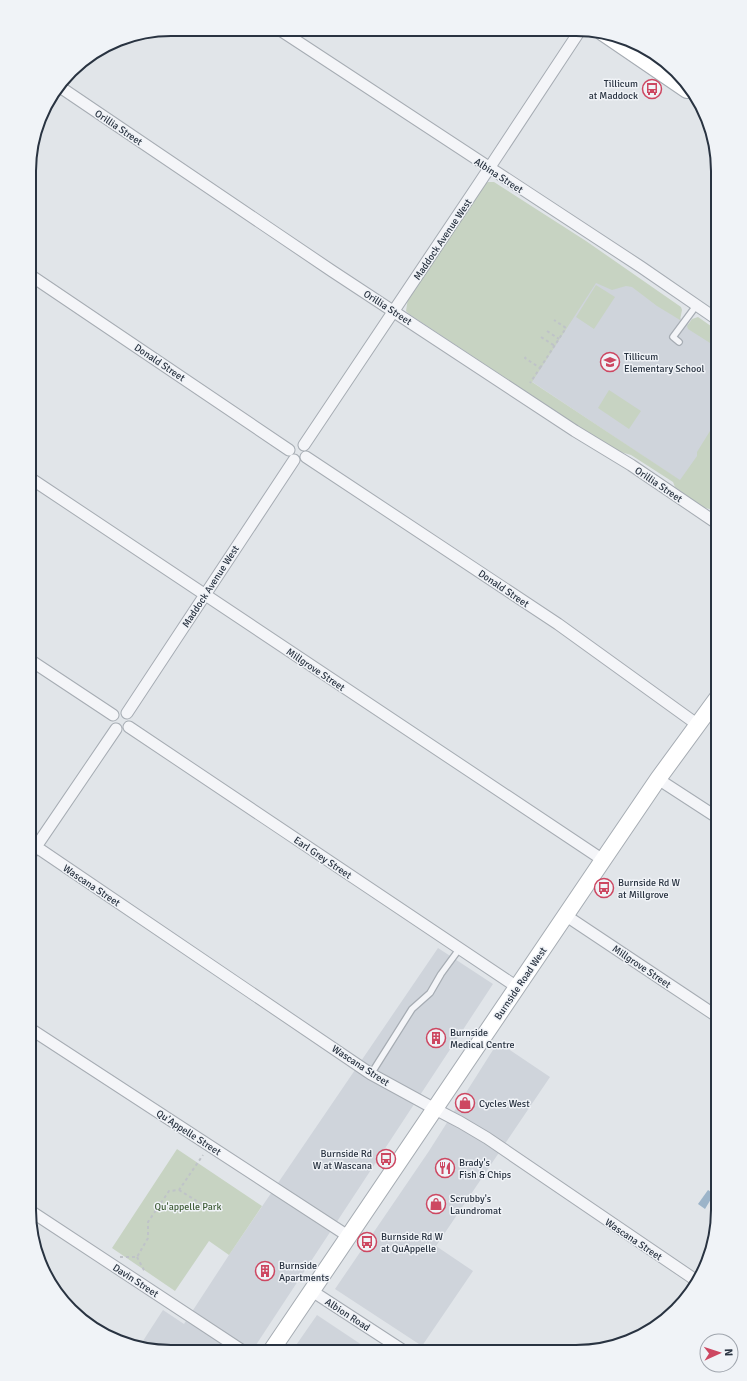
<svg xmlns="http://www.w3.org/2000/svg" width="747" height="1381" font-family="Signika,sans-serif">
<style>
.built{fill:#cfd4db}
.green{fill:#c7d3c2}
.water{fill:#9cb4c9}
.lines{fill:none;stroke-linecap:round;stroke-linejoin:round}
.service-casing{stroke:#a6acb3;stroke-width:8}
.minor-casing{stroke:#a6acb3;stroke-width:13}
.secondary-casing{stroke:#a6acb3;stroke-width:18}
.path{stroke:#bfc3c8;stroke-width:2;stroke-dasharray:3 3;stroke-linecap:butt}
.service{stroke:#f4f5f8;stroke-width:5.5}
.minor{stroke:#f4f5f8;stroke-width:11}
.secondary{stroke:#fff;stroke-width:16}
.labels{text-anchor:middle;stroke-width:3;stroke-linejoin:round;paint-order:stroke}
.poi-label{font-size:10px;fill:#293341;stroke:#f0f3f7;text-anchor:start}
.street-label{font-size:10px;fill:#293341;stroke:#f0f3f7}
.park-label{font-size:10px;fill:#3f5d37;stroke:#f0f3f7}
.rim{fill:none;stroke:#293341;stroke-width:2}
</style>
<rect width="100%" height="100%" fill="#e1e5e9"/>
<path class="built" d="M492,194L718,343V506L417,305Z
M438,948L493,984L252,1351H152L139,1347L163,1310L184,1324L229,1255Z
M498,1042L550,1077L436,1246L473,1271L422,1346L335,1289L429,1151Z
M317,1315L362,1345L358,1351H292Z"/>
<path class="green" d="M488,182H494L586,241L681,307L682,310L680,320L657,306L632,287L626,286L612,290L596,283L532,382L680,480L697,456V452L718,418V493L715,492L710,501L718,506V513L713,510L702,507L675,487L673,482L631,455L614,450L409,314L406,311L408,298L484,184Z
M596,285L615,297L594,329L576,317Z
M698,317L718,331V348L688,329L687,326L692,319Z
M609,390L641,411L629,429L598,408Z
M177,1149L262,1206L229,1255L209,1241L175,1291L112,1248Z"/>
<path class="water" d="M708,1190L714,1194L705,1209L698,1204Z"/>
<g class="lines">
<g class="service-casing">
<path id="service" d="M679,342L673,337L696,306
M371,1074L412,1009L430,993L441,974L460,948"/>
</g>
<g class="minor-casing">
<path id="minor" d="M280,30L641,267L718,320
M60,87L332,271L575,431L631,465L718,524
M30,275L289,450
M304,445L480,182L579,32
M306,457L558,624L698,725
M30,478L603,860
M30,660L113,715
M127,713L294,460
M129,727L517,987
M658,779L718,818
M29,842L371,1074L435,1109L460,1122L487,1138L697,1281
M29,857L116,729
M565,915L718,1017
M29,1028L348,1236
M29,1210L243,1351
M312,1291L404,1351"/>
</g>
<g class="secondary-casing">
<path id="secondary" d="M602,32L687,90
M271,1351L603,860L658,779L718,697"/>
</g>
<path class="path" d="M547,331L559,339
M541,337L555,346
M526,357L525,358L540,368L530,383
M540,368L566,328L554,320
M179,1190L213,1211
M120,1257H137L148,1238V1222L169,1191L179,1190L203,1155
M137,1257L145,1272"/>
<use href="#service" class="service"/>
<use href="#minor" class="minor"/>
<use href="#secondary" class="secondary"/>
</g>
<defs>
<g id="bus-ring" transform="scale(1)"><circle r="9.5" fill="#f0f3f7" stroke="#cd4761" stroke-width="1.5"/><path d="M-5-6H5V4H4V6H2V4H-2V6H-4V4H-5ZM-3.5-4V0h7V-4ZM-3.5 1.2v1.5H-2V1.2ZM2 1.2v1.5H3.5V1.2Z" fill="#cd4761"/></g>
<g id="school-ring" transform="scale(1)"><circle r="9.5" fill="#f0f3f7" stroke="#cd4761" stroke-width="1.5"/><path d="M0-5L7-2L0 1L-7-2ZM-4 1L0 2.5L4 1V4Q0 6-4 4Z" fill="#cd4761"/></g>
<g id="building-ring" transform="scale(1)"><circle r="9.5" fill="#f0f3f7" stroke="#cd4761" stroke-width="1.5"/><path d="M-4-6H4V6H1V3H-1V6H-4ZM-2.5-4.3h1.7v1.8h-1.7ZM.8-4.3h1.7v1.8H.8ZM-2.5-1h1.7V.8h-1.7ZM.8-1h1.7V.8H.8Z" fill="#cd4761"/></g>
<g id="shop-ring" transform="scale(1)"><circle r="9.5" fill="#f0f3f7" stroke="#cd4761" stroke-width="1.5"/><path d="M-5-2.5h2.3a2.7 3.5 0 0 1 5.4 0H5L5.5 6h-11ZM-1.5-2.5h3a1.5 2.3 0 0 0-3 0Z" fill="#cd4761"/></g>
<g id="restaurant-ring" transform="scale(1)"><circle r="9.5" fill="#f0f3f7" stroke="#cd4761" stroke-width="1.5"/><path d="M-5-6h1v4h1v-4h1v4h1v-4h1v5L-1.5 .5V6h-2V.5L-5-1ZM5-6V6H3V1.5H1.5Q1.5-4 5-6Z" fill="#cd4761"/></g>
</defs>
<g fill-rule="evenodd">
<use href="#bus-ring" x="652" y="89"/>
<use href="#school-ring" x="610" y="362"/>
<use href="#bus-ring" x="604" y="888"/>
<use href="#building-ring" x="436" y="1038"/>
<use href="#shop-ring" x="465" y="1103"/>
<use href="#bus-ring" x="386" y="1159"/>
<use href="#restaurant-ring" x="445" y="1168"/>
<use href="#shop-ring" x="436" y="1204"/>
<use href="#bus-ring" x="367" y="1242"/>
<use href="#building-ring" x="265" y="1271"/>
</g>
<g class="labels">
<g class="poi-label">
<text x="638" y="87" text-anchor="end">Tillicum<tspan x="638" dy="12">at Maddock</tspan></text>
<text x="624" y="360">Tillicum<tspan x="624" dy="12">Elementary School</tspan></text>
<text x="618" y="886">Burnside Rd W<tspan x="618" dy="12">at Millgrove</tspan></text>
<text x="450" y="1036">Burnside<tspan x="450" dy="12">Medical Centre</tspan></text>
<text x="479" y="1107">Cycles West</text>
<text x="372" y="1157" text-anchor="end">Burnside Rd<tspan x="372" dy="12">W at Wascana</tspan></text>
<text x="459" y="1166">Brady's<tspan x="459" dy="12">Fish &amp; Chips</tspan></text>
<text x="450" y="1202">Scrubby's<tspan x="450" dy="12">Laundromat</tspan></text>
<text x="381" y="1240">Burnside Rd W<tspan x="381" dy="12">at QuAppelle</tspan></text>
<text x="279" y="1269">Burnside<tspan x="279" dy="12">Apartments</tspan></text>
</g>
<g class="street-label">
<text transform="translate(119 127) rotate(34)" y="4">Orillia Street</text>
<text transform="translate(499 175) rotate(33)" y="4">Albina Street</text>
<text transform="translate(442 239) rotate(-56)" y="4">Maddock Avenue West</text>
<text transform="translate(388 307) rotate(33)" y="4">Orillia Street</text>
<text transform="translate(160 362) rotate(34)" y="4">Donald Street</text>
<text transform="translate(659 484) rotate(34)" y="4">Orillia Street</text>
<text transform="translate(210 586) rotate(-57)" y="4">Maddock Avenue West</text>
<text transform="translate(504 588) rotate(34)" y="4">Donald Street</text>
<text transform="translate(316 669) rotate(34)" y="4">Millgrove Street</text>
<text transform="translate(323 857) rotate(34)" y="4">Earl Grey Street</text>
<text transform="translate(92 885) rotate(34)" y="4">Wascana Street</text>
<text transform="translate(642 966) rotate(34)" y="4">Millgrove Street</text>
<text transform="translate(520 983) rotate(-56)" y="4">Burnside Road West</text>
<text transform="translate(361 1065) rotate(33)" y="4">Wascana Street</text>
<text transform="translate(189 1132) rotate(33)" y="4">Qu'Appelle Street</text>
<text transform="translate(634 1239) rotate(34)" y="4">Wascana Street</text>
<text transform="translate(136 1280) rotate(33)" y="4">Davin Street</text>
<text transform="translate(348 1314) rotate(33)" y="4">Albion Road</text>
</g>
<g class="park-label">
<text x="188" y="1210">Qu'appelle Park</text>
</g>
</g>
<path d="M0 0H747V1381H0ZM171 36H576A135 135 0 0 1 711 171V1210A135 135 0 0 1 576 1345H171A135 135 0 0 1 36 1210V171A135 135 0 0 1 171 36Z" fill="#f0f3f7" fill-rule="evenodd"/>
<path class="rim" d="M171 36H576A135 135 0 0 1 711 171V1210A135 135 0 0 1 576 1345H171A135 135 0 0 1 36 1210V171A135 135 0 0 1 171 36Z"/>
<g transform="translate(719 1353) rotate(87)"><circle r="19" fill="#f0f3f7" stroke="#a0a6ae"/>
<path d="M0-3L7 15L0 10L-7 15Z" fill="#cd4761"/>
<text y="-6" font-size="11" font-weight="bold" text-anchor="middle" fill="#293341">N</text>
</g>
</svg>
